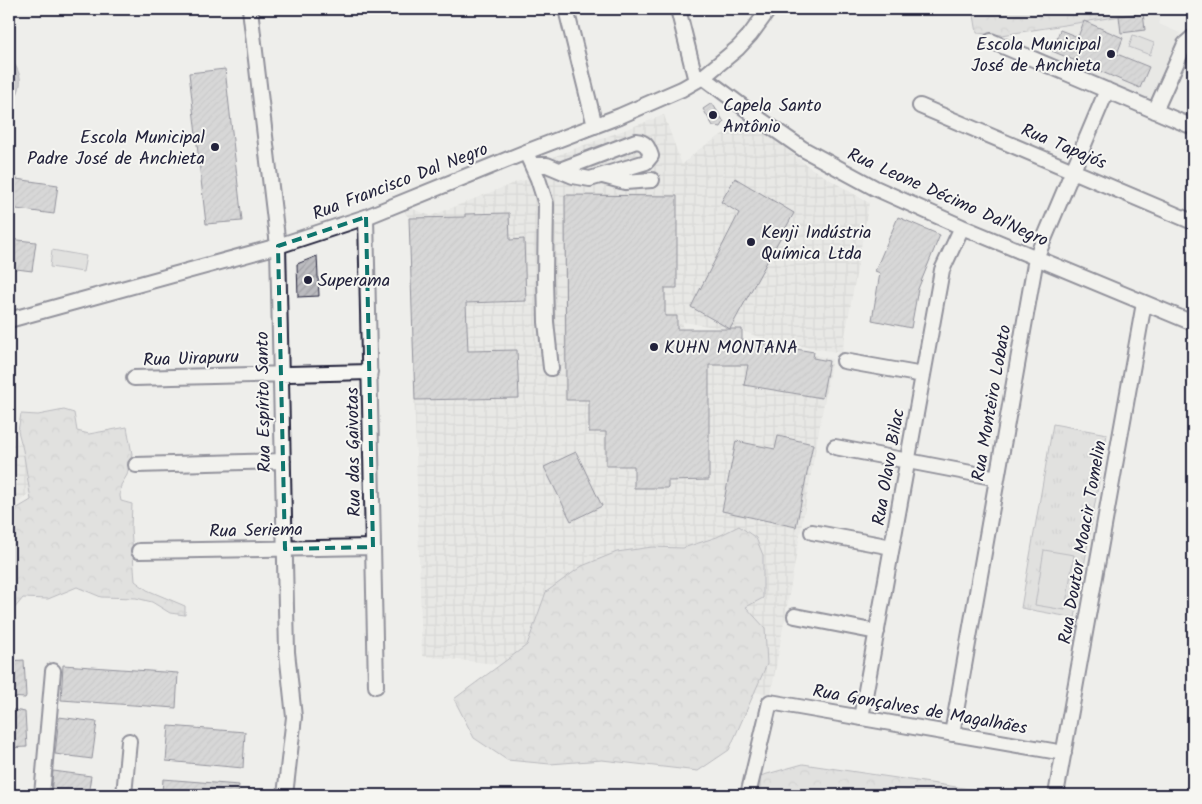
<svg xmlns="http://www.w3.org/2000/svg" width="1202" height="804" font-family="Kalam,sans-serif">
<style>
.built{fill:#dfdfde}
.industrial{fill:url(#industrial-grid);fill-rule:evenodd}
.forest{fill:url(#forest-crowns);stroke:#797986}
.park{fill:url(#park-tufts);stroke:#797986}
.pitch{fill:#d0d0d1;stroke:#797986}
.water{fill:#a7a7af;stroke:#727281}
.building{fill:url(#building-hatch);stroke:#22223b}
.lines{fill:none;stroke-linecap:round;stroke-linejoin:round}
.minor-casing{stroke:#22223b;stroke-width:18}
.minor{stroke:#f6f6f2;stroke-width:14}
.marked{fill:none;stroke:#0f766e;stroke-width:4;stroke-dasharray:10 6;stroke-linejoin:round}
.poi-dot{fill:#22223b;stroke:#f6f6f2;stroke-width:2}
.labels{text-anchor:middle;stroke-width:4;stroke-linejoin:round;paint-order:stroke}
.poi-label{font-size:18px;fill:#22223b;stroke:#f6f6f2;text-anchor:start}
.street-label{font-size:18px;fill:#22223b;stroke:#f6f6f2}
</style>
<defs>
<pattern id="industrial-grid" width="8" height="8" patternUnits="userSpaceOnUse" patternTransform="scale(1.25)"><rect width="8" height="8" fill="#dfdfde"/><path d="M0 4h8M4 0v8" fill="none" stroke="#bfbfbf"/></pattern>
<pattern id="forest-crowns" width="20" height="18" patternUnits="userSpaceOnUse" patternTransform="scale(1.25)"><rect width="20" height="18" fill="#d0d0d1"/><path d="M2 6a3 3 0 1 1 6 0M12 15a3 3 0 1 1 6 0" fill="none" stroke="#b2b2b4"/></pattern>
<pattern id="park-tufts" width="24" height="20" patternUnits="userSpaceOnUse" patternTransform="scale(1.25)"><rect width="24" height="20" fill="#d0d0d1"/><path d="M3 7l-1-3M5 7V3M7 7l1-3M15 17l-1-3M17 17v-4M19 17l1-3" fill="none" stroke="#b2b2b4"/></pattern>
<pattern id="building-hatch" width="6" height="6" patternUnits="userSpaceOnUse" patternTransform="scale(1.25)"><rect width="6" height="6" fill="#bbbbbf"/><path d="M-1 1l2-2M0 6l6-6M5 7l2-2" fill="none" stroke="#a0a0a5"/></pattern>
</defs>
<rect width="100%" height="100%" fill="#eeeeeb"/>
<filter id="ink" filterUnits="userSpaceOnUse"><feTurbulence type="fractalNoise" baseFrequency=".02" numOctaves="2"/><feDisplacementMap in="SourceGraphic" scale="10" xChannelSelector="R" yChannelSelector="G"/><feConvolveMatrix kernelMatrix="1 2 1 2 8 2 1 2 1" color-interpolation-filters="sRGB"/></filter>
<g filter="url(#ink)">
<path class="built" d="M1163,9L1159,24L1180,33L1150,99L1050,56L1062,25Z"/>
<path class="industrial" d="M664,115L682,165L698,150L748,118L809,167L869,203L842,353L770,341L742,331L743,363L751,341L832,359L771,694L422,656L409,219L400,204L431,216L519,181L545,178L542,161ZM683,305V322L735,330L683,329Z
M9,416L14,434L28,457L32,490L9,512Z"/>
<path class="forest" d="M973,9H1147L1133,14L1002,35L977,33Z
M64,410L74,413L77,431L89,434L127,427L132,454L127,475L121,485L120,496L121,501L132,504L131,528L135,581L147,590L185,606V615L170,613L152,602L136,598L101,597L77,587L48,599L23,598L13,610L9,609V513L31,500L23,450L18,431L21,414L38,415Z
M739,526L756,538L763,555V598L746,607L765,628L767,664L729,750L698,771L602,760L550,764L507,760L474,738L454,699L527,645L546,592L582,566L617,552L652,547L683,548L717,537Z
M803,764L1010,795H760V776Z"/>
<path class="park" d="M1053,424L1107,434L1075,618L1021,608Z"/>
<path class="pitch" d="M1133,35L1154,43L1150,55L1129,47Z
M52,250L86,256L83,272L50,267Z
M1044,550L1074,555L1065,610L1035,605Z"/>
<path class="water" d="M9,57L11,58C21,75 24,81 15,99L9,102Z"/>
<path class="building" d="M1143,13L1145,30L1121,33L1119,16Z
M1084,21L1123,38L1117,54L1149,67L1140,88L1052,51L1060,30L1078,37Z
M225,69L242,221L206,224L189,73Z
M712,103L724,122L721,127L713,126L703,109Z
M9,178L58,185L54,214L9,208Z
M735,178L794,213L730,329L691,307L739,213L721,202Z
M565,195L677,196V288H665V316H677V329H742V340L814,352L813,358L829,361L822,398L744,385L748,365H709V480L668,481V488H634V466H606V432H589V400H566Z
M509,213L510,240L524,239L526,301L466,303L468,351L517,350L519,398L415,400L409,218L465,217V214Z
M898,217L940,235L918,289L911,328L872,320L880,273L875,271Z
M9,239L36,242L32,271L9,268Z
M317,256L319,296L298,297L297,264Z
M778,436L813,444L796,527L722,511L736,441L775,449Z
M576,452L602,506L571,521L544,467Z
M24,660L26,696L25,698L9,697V661Z
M63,665L178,673L176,708L61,700Z
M9,709L25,712L27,747L9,748Z
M59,717L97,722L92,759L55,754Z
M169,726L245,732L243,768L166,761Z
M53,771L91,776L88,795H51Z
M163,779L239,785L238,795H183L162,793Z"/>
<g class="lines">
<g class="minor-casing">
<path id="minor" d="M250,9L278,246L287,652L294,717L285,795
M566,9L595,126
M678,9L696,81
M991,41L1193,127
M703,77L758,118L803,149L875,188L962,227L1193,323
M920,106L1193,222
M1155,111L1185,44L1193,37
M529,159L538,179L546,204L545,276L546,322L551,368
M532,165H547L573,176L590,179L646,162L651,156C648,147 646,142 636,141L560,170
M603,176L625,182L652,180
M366,217L376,686
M9,320L278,246L366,217L526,152L620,116L682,89L703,77L738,48L750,35L769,9
M844,361L923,375
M134,378L370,372
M835,447L997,478
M136,465L283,461
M812,532L892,547
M139,551L373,547
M795,616L877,632
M861,718L942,270L962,227
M952,734L1036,258L1107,90
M1057,789L1144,303
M42,795L53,671
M124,795L129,741
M748,795L770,702L1064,753"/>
</g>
<use href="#minor" class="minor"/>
</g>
</g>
<path d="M0 0H1202V804H0ZM366,217L373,547L285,549L278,246Z" fill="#eeeeeb" fill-opacity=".55" fill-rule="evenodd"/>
<path class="marked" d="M366,217L373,547L285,549L278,246Z"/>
<g class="poi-dot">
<circle cx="1111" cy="54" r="5"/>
<circle cx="713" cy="115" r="5"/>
<circle cx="215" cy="147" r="5"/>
<circle cx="751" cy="242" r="5"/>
<circle cx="308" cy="280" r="5"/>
<circle cx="654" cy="347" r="5"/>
</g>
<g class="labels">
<g class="poi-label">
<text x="1101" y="50" text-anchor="end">Escola Municipal<tspan x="1101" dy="21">José de Anchieta</tspan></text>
<text x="723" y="111">Capela Santo<tspan x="723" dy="21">Antônio</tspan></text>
<text x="205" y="143" text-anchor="end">Escola Municipal<tspan x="205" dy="21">Padre José de Anchieta</tspan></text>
<text x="761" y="238">Kenji Indústria<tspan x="761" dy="21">Química Ltda</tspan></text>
<text x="318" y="286">Superama</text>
<text x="664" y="353">KUHN MONTANA</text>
</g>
<g class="street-label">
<text transform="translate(1064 146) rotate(23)" y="6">Rua Tapajós</text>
<text transform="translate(400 181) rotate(-21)" y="6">Rua Francisco Dal Negro</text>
<text transform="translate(948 197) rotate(24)" y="6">Rua Leone Décimo Dal'Negro</text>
<text transform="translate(191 358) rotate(-2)" y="6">Rua Uirapuru</text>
<text transform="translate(263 402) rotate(-91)" y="6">Rua Espírito Santo</text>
<text transform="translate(991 403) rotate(-80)" y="6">Rua Monteiro Lobato</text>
<text transform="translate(353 452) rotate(-91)" y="6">Rua das Gaivotas</text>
<text transform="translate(888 467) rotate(-80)" y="6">Rua Olavo Bilac</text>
<text transform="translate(256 530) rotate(-1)" y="6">Rua Seriema</text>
<text transform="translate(1082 542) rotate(-80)" y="6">Rua Doutor Moacir Tomelin</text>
<text transform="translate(920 709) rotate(10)" y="6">Rua Gonçalves de Magalhães</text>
</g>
</g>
<rect width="1202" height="804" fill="none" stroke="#f6f6f2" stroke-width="30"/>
<rect x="15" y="15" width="1172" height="774" fill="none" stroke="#22223b" stroke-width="2" filter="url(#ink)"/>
</svg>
